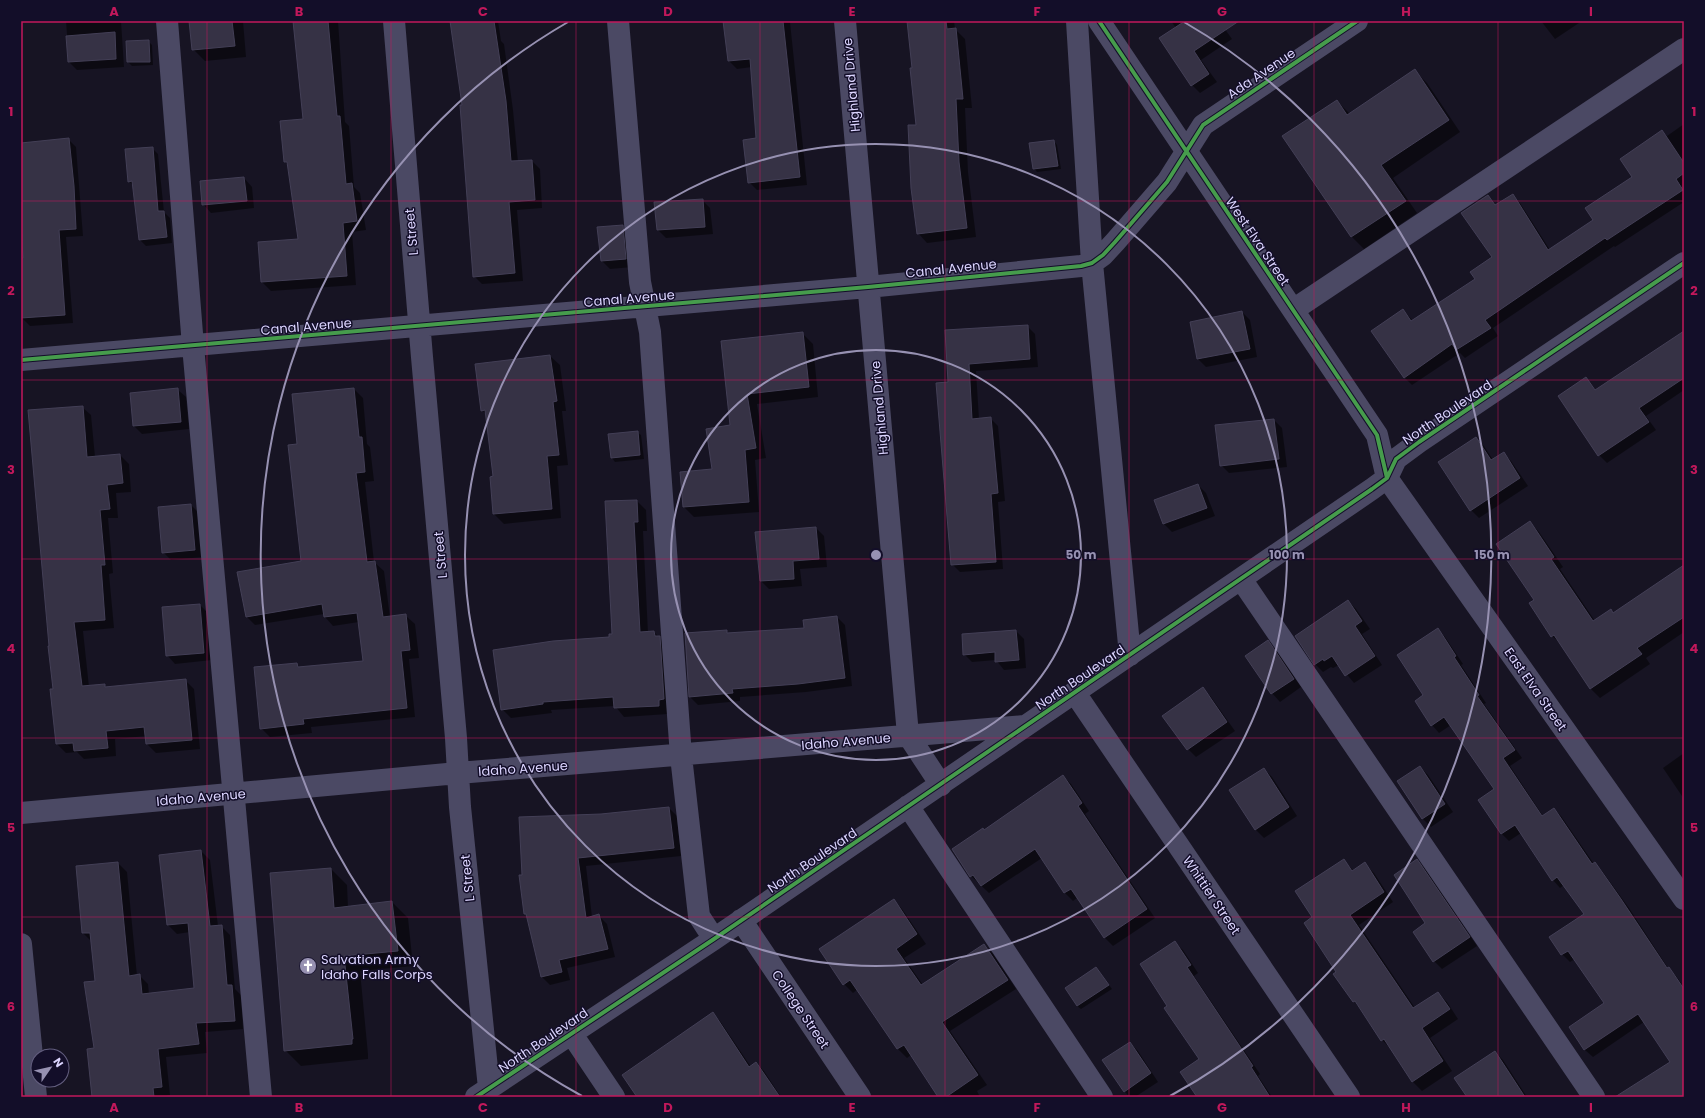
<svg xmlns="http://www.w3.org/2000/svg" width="1705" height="1118" font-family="Poppins,sans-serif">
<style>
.shadow{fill:#0007}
.building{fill:#363245;stroke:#433f56}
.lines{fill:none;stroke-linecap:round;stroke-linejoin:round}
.minor{stroke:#4b4964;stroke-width:22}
.cycleway-casing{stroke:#130e29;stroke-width:6}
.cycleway{stroke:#469c4c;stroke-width:4}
.grid{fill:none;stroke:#c2185b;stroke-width:1;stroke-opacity:0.55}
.ring{fill:none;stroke:#9791b2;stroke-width:2}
.labels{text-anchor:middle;stroke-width:3;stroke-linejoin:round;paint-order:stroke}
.street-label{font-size:13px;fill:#dcd5ff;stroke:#130e29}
.poi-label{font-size:13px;fill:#dcd5ff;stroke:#130e29;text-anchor:start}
.centre{fill:#9791b2;stroke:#130e29;stroke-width:2}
.ring-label{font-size:12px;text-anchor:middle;font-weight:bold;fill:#9791b2;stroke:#130e29;stroke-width:3;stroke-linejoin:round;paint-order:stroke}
.neatline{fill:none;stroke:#c2185b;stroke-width:1.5}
.grid-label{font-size:13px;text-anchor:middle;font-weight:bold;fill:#c2185b}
</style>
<rect width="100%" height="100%" fill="#171423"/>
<path class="shadow" d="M66,21H121L124,67L77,70L69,62Z
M190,21H243L246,57L205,61L193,49Z
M294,21H338L345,122L349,126L354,187L360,193L366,230L352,232L356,285L271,291L262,282L299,240L288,165L285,162L304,120Z
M451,21H498L501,41L504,44L513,110L518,162L532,161L540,169L542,208L517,210L523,281L482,284L474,276L463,106Z
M724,21H789L790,22L807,185L757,190L749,182L757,139L752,67L737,69L729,61Z
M908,21H954L955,29L965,39L972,108H965L968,172L976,237L927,243L918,233L917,126Z
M1171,21H1219L1232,39L1201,60L1217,82L1200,93L1192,85L1176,28Z
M1541,21H1582L1555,39Z
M148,41L152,45L153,65L132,66L128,62Z
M1415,71L1427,83L1460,132L1393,178L1417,213L1364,249L1352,237L1284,137L1337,101L1350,114Z
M1684,124V186L1683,187L1684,202L1615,247L1614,246L1493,328L1498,336L1465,358L1460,353L1412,385L1404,377L1403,310L1413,321L1476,279L1493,258L1488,196L1496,205L1512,195L1520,203L1550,250L1595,220L1633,177L1662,132L1667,136Z
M68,139L76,147L83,236L66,237L73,323L30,326L22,318L21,303V259H24L21,205V144Z
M1054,141L1057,145L1061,169L1037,172L1034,168Z
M152,148L158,154L164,212L170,218L172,243L146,246L140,240L134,187L129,181Z
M244,178L252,187L254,208L211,213L203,204Z
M702,200L710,208L713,234L666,238L658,230Z
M622,226L630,234L633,267L610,269L602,261L598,228Z
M1242,312L1250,320L1257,357L1206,367L1198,359Z
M1027,326L1035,334L1038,367L976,371L979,419L990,418L998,426L1005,501L998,502L1003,569L960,572L952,564L949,383L946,331Z
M1684,332V390L1646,416L1656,430L1607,463L1599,455L1559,397L1586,379L1596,391Z
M802,333L813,344L818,397L757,404L766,458L755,460L759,512L694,517L684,507L714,470L731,426L722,342Z
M550,356L560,365L566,411H562L568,465L557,466L561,518L504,524L494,514V477L487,415L482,410L476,365Z
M177,389L186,397L189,429L142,434L134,426L131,394Z
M354,389L363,398L367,444L370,447L374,481L365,482L374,562L384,571L390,617L406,616L415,624L419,658L409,659L415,717L311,727L312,733L270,737L261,728L297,664L301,668L364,662L359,622L333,626L325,617L324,614L255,625L246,616L302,562L298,445Z
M82,407L91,415L95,457L120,455L129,464L131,492L116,493L118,518H108L113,573L109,574L114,628L83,631L89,687L104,685L107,688L185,680L194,689L200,749L156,753L147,744V736L115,739L116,756L84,759L77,752L66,753L57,744L51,690H54Z
M1274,420L1282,428L1287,467L1229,473L1221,465Z
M637,432L641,435L644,459L615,462L612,458Z
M1476,438L1484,446L1493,460L1503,453L1511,461L1528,486L1479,518L1471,510Z
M1198,485L1206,493L1215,516L1172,532L1164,524Z
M637,501L646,510L647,531H643L648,633L654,632L668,646V714L624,717L615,706L551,710L552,713L511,718L502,709L613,635Z
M191,505L199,513L203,557L171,560L163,552Z
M1530,522L1539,532L1563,567L1560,569L1595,621L1611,611L1614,613L1684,576V632L1646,658L1650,664L1600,698L1591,689L1562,645L1552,636L1535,600Z
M816,528L824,536L827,567L800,569L802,586L769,589L761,581L756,533Z
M1348,601L1356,609L1370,629L1362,634L1382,665L1354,683L1339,665L1333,668L1331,667L1323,672L1315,664Z
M200,605L208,613L212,660L175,664L167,655Z
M837,617L845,625L852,686L806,692L740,697V701L698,705L690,697L726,631L730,634L806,629Z
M1437,629L1445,637L1463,664L1461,665L1486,703L1484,704L1522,758L1510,766L1543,816L1554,809L1561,816L1594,864L1602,871L1629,908L1668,968L1676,976L1684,987V1097H1623L1671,1062L1644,1022L1593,1057L1585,1050L1570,1027L1605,1004L1575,959L1570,962L1562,954L1551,937L1585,914L1564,885L1560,888L1553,880L1521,833L1509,841L1502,834L1479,800L1495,789L1451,725L1439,733L1432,725L1425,695Z
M1016,631L1024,639L1026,668L1004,670L996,660L972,662L964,654Z
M1268,642L1276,650L1301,687L1280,702L1272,693Z
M1203,689L1211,697L1235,731L1196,757L1188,749Z
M1684,753V799L1663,768Z
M1420,767L1428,775L1453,812L1431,827L1423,819L1398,781Z
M1264,769L1272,777L1297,816L1264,838L1256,830L1230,791Z
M1063,776L1071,784L1089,811L1085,814L1155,918L1113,946L1105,938L1078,897L1073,901L1065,893L1042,858L989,893L971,876L953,849L984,831Z
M669,808L677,816L681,856L586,866L592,917L599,916L607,924L615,957L567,968L570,980L550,985L542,977L527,915L525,913L523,876L601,815Z
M201,851L210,860L218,926H221L230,935L235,989L241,995L243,1029L205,1032L207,1053L166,1057L170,1095L162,1097H96V981L92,942L83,933L118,863L127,872L137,976L139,975L148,984L149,994L195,989L190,932L177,934L168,925Z
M1343,860L1354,871L1365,864L1374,873L1393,902L1359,925L1415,1008L1438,993L1447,1002L1458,1019L1430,1038L1452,1071L1422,1091L1412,1081L1391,1049L1382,1040L1335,974L1337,972L1313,917Z
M1417,861L1425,869L1477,946L1442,969L1434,961L1415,932L1427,924Z
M331,869L347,885L348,907L392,902L408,918L413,966L360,971L368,1054V1059L301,1066L285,1050Z
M894,900L902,909L926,944L904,958L923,985L984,945L993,954L1016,989L950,1031L987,1085L977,1091L980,1097H940L911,1055L907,1058L898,1049L858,989L853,993L844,984Z
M1174,942L1183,950L1198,973L1194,976L1260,1074L1258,1076L1272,1097H1198L1200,1059L1169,1006Z
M1096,968L1112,989L1081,1009L1077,1006Z
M712,1013L720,1021L751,1067L756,1063L764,1071L781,1097H638Z
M1130,1043L1138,1051L1158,1082L1135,1097H1130L1124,1091Z
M1495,1052L1503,1060L1527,1097H1468Z"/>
<path class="building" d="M189,21H232L235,46L192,50Z
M293,21H328L337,116H340L346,184L352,183L357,221L343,223L347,276L261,282L258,242L298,239L287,162H284L280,121L303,119Z
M450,21H494L506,101L511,161L532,160L535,200L509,202L515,273L473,277L460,105H462Z
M723,21H783L800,177L748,183L743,140L756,138L750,59L728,61Z
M907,21H946L947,29L956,28L963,99H956L959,162L967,228L917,234L911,188L908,125H916L910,68H912Z
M1185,21H1239L1194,51L1209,74L1191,86L1159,38Z
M115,32L116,59L68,62L66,36Z
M149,40L150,62H127L126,41Z
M1415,69L1449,120L1381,165L1406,201L1351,237L1282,136L1337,100L1347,115Z
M1662,130L1684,163V173L1676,179L1683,190L1607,240L1605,238L1485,320L1491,328L1456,350L1452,344L1404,378L1371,331L1403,309L1411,321L1475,279L1470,272L1492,257L1461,213L1488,195L1495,205L1513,194L1548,250L1593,220L1585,208L1632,177L1620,159Z
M69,138L74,186L76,229L59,230L65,315L21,318V258H23L21,222V143Z
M1054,140L1058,166L1033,169L1029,143Z
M153,147L158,211H164L167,237L139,240L132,181L128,182L125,149Z
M244,177L247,201L202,205L200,181Z
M703,199L705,227L657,230L654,202Z
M623,225L626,259L601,261L597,227Z
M1242,311L1250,349L1197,359L1190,322Z
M1028,325L1030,359L969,364L972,419L991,417L998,493L991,494L996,562L951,565L936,383L948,382L945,330Z
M1684,331V378L1639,408L1649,422L1598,456L1558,396L1586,377L1595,390Z
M803,332L809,387L747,394L756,448L745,450L749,502L683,507L680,472L712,469L706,429L730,425L721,341Z
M550,355L557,401L553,402L559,455L547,456L552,509L493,514L490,477L493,476L485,410L481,411L475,364Z
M178,388L181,422L133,426L130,393Z
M354,388L359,437H362L365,472L356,473L367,562L375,561L383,617L406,614L410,650L401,651L407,708L303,719L304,724L260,729L254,667L297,663L298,667L363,661L357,613L324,617L322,604L246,617L237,572L301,561L288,445L297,444L292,394Z
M83,406L87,457L120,454L123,483L107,485L110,509L100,510L105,565H101L105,620L74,622L82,686L105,684V687L186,679L192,740L146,744L144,727L106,731L108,748L74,751L73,743L56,744L50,689H53L48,646H49L28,410Z
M1274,419L1279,459L1220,466L1215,425Z
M638,431L640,455L611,458L608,434Z
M1476,437L1491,460L1504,452L1520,478L1470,511L1438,462Z
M1198,484L1207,508L1163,524L1154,500Z
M637,500L638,522H634L640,632L654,631L655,636H660L664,699L659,700V706L614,708L613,697L543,702V704L501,710L493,650L553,641L609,637V634H612L605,501Z
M191,504L195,550L162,553L158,507Z
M1530,521L1554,557L1551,559L1593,621L1611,609L1613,613L1684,565V617L1637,648L1642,654L1590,689L1554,635L1551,637L1529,603L1534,600L1496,544Z
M816,527L819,559L793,561L794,579L760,581L755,532Z
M1348,600L1362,621L1355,626L1375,656L1345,676L1332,656L1324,661L1323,659L1314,665L1295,636Z
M200,604L204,653L166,656L162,607Z
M837,616L845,678L798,684L732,689L733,693L689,697L685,633L727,630V633L804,628L803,620Z
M1438,628L1456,656L1454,657L1479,695L1477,696L1515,750L1503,758L1542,816L1554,808L1592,864L1595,862L1621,899L1667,968L1669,967L1684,989V1097H1615L1670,1062L1638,1014L1584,1050L1569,1027L1604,1003L1568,951L1561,955L1549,937L1584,914L1557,877L1552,881L1515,825L1501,834L1478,800L1494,789L1444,717L1431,726L1415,701L1423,695L1397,655Z
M1016,630L1019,660L995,662V652L963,655L962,634Z
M1268,640L1294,679L1271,694L1245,656Z
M1203,687L1227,722L1187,750L1162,716Z
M1420,766L1445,804L1422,819L1397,781Z
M1264,768L1289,807L1255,830L1229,790Z
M1063,775L1082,803L1078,806L1147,909L1104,938L1071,889L1064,893L1035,849L981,886L973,875L970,877L952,849L983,828L984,830Z
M669,807L674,848L578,858L586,918L599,914L608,949L559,960L562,972L541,977L526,914H524L519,875H522L519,817L601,814Z
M201,850L210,926L222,925L227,985H232L235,1021L196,1023L199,1044L158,1049L162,1087L153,1088L154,1097H92L87,1049L94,1048L84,982L95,981L90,933H82L76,866L118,862L129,976L140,974L142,994L194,988L188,923L167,925L159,855Z
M1344,859L1352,871L1365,862L1384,892L1350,915L1413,1008L1438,992L1450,1009L1422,1028L1443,1061L1412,1082L1384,1039L1381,1041L1355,1001L1353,1002L1333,974L1336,972L1304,923L1312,917L1295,891Z
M1417,859L1470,937L1433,962L1413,932L1425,923L1394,875Z
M331,868L334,908L392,901L398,951L344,956L353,1039H352V1044L284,1051L270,873Z
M894,899L917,934L896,949L921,985L984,944L1008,980L942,1022L978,1075L946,1097H938L904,1045L897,1049L850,980L843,985L819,949Z
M1175,941L1191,965L1187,967L1253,1066L1251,1067L1270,1097H1197L1180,1072L1199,1059L1164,1008L1167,1006L1140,964Z
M1096,967L1109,985L1077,1006L1065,988Z
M713,1012L749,1067L756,1062L780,1097H637L622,1075Z
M1130,1042L1151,1073L1124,1092L1102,1060Z
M1495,1051L1525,1097H1467L1454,1078Z"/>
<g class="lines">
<path class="minor" d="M167,21L193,346L261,1097
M394,21L422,357L456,738L460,807L489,1088
M618,21L640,282L650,332L681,756L699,916L714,939
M845,21L908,735L941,785
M1077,21L1092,263L1130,655
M1099,21L1377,435L1387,478L1684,899
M1293,310L1684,49
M21,360L868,287L1081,266L1092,263L1103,255L1115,242L1167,182L1203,125L1357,21
M1241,579L1594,1097
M1075,693L1349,1097
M908,806L1102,1097
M21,813L458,773L1024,726
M741,920L860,1097
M21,944L36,1097
M571,1033L614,1097
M476,1097L714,939L1372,489L1387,478L1396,459L1419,442L1684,263"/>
<g class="cycleway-casing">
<path id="cycleway" d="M1099,21L1377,435L1387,478
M21,360L868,287L1081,266L1092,263L1103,255L1115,242L1167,182L1203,125L1357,21
M476,1097L714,939L1372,489L1387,478L1396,459L1419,442L1684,263"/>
</g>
<use href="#cycleway" class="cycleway"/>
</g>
<path class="grid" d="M207,21V1097M391,21V1097M576,21V1097M760,21V1097M945,21V1097M1129,21V1097M1314,21V1097M1498,21V1097M21,201H1684M21,380H1684M21,559H1684M21,738H1684M21,917H1684"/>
<g class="ring">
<circle cx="876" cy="555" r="205"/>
<circle cx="876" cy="555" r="411"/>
<path d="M582 1096A616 616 0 0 1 568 22M1184 22A616 616 0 0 1 1170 1096"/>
</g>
<defs>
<g id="church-disc" transform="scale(0.9)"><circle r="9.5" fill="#9791b2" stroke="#130e29"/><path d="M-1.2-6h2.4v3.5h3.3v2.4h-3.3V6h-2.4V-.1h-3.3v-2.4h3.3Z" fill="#fff"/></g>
</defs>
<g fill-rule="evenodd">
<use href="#church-disc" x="308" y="966"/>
</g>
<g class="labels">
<g class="street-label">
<text transform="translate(1261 73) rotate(-34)" y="5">Ada Avenue</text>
<text transform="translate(851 85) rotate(-95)" y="5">Highland Drive</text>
<text transform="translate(411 232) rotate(-95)" y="5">L Street</text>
<text transform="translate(1258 241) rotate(56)" y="5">West Elva Street</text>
<text transform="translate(951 268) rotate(-6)" y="5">Canal Avenue</text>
<text transform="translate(629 298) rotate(-5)" y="5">Canal Avenue</text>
<text transform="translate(306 326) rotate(-5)" y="5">Canal Avenue</text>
<text transform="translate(879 408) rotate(-95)" y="5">Highland Drive</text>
<text transform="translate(1447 412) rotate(-34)" y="5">North Boulevard</text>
<text transform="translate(440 555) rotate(-95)" y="5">L Street</text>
<text transform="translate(1080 677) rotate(-34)" y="5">North Boulevard</text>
<text transform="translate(1536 689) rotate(55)" y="5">East Elva Street</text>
<text transform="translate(846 741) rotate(-5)" y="5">Idaho Avenue</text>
<text transform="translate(523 768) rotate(-4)" y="5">Idaho Avenue</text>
<text transform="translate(201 797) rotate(-5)" y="5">Idaho Avenue</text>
<text transform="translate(812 860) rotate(-34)" y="5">North Boulevard</text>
<text transform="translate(467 878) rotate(-96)" y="5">L Street</text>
<text transform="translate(1212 895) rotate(56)" y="5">Whittier Street</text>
<text transform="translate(801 1009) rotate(56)" y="5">College Street</text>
<text transform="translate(543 1040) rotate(-34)" y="5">North Boulevard</text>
</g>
<g class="poi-label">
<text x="321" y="964">Salvation Army<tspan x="321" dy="15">Idaho Falls Corps</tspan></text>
</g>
</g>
<circle cx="876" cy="555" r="6" class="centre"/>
<g class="ring-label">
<text x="1081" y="559">50 m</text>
<text x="1287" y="559">100 m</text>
<text x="1492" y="559">150 m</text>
</g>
<rect width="1705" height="1118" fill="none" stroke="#130e29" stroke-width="44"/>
<g transform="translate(50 1068) rotate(56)"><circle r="19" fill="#130e29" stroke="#635e7f"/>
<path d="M0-3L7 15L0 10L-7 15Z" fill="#9791b2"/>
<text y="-6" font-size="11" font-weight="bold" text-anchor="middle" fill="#dcd5ff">N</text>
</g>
<rect x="22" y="22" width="1661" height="1074" class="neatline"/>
<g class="grid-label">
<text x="114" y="16">A</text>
<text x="299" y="16">B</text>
<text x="483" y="16">C</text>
<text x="668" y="16">D</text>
<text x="852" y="16">E</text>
<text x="1037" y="16">F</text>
<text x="1222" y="16">G</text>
<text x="1406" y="16">H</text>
<text x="1591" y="16">I</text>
<text x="11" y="116">1</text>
<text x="1694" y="116">1</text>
<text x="11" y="295">2</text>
<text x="1694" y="295">2</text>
<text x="11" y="474">3</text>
<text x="1694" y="474">3</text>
<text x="11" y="653">4</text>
<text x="1694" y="653">4</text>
<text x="11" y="832">5</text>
<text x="1694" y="832">5</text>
<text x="11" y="1011">6</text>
<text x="1694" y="1011">6</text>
<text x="114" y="1112">A</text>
<text x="299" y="1112">B</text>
<text x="483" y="1112">C</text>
<text x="668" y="1112">D</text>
<text x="852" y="1112">E</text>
<text x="1037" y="1112">F</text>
<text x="1222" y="1112">G</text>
<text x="1406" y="1112">H</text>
<text x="1591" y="1112">I</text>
</g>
</svg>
